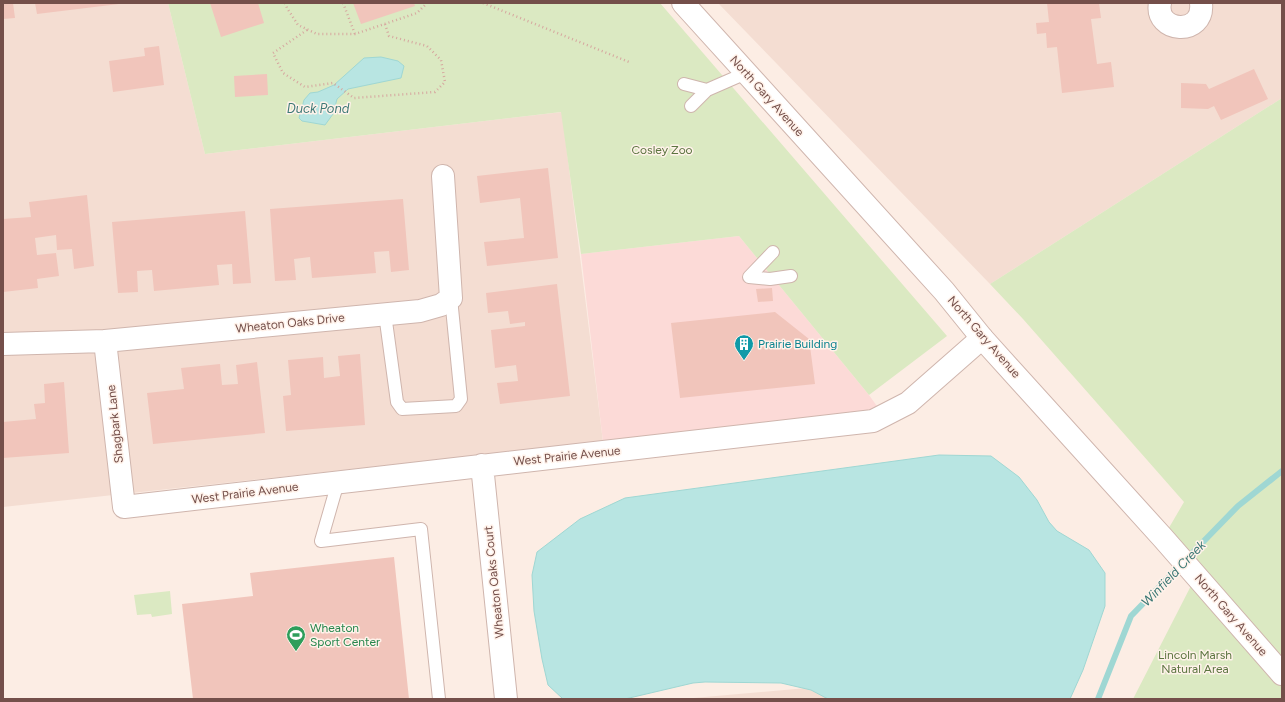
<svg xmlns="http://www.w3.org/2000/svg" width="1285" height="702" font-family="Figtree,sans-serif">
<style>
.residential{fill:#f4ddd2}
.commercial{fill:#fcdad7}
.green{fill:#dbe9c2}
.water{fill:#b8e5e2;stroke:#9fd7d3}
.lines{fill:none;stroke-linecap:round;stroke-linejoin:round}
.stream{stroke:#9fd7d3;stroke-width:6}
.building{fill:#f1c5bb}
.service-casing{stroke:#cfb5ad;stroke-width:14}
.minor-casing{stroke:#cfb5ad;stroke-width:24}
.tertiary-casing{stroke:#cfb5ad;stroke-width:24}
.path{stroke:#d6a79f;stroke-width:2.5;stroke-dasharray:1 3;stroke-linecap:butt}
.service{stroke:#fff;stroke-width:12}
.minor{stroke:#fff;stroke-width:22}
.tertiary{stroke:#fff;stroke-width:22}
.labels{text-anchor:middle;stroke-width:3;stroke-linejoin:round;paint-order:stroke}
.street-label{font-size:12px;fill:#744f4a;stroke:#fff2ea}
.park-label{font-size:12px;fill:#5b743f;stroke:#fff2ea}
.culture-label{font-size:12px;fill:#0d838f;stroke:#fff2ea;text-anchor:start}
.leisure-label{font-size:12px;fill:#27864d;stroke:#fff2ea;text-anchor:start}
.water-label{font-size:13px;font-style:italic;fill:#3d7976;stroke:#fff2ea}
</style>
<rect width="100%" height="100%" fill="#fcede4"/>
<path class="residential" d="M3,3H168L205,154L562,112L603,442L3,507Z
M718,3H1282V98L990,284Z
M863,683L865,699H682Z"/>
<path class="commercial" d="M739,236L869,395L879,409L603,442L581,254Z"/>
<path class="green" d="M168,3H660L947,336L869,395L739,236L581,254L561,112L205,154Z
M1282,98V699H1133L1196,576L1163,538L1184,502L1023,319L990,284Z
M170,591L172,614L152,617L151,614L137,615L134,595Z"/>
<path class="water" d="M381,57L398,61L404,66L401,78L348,89L337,99L333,114L325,125L302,121L299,118L304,100L310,93L318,92L334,85L364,58Z
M939,455L991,456L1019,477L1037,500L1049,522L1057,531L1089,550L1105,573V606L1083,670L1070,699H828L811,690L781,683L705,682L693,683L625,699H563L548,685L542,659L534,611L532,575L537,552L580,519L625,498Z"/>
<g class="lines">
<path class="stream" d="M1098,699L1131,616L1238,506L1282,471"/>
</g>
<path class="building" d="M3,3H13L15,18L3,19Z
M35,3H119V4L37,14Z
M210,3H258L264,23L221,37Z
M353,3H414L415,6L361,24Z
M1047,3H1099L1101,18L1091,19L1097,64L1111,62L1114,87L1062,93L1057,47L1047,48L1046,33L1037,34L1036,23L1049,22Z
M159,46L164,85L113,92L109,61L145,56L144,48Z
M1254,69L1268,99L1221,120L1214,106L1208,109L1181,108V83L1206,84L1209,89Z
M267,74L268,95L235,97L234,76Z
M548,168L558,258L487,266L484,242L524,238L520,198L480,203L477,176Z
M87,195L94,266L74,269L72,249L57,250L56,235L35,238L37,255L56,253L59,276L37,279L38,288L3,292V219L31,217L29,202Z
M403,199L409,270L391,272L389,251L374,252L376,273L312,278L310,257L294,259L296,280L275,281L270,209Z
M245,211L251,283L233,284L232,264L217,265L219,285L154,291L152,270L137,271L138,292L118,293L112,222Z
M557,284L570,396L500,404L497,383L518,381L516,365L495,368L491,330L525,326V322L510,324L508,311L488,313L486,293Z
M772,288L773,301L758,302L756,289Z
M775,312L809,339L815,384L680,398L671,323Z
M360,354L365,425L286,431L283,396L291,395L288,360L323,357L324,378L340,376L338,356Z
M257,362L265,433L153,444L147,393L184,389L181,368L220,364L222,385L238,384L236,365Z
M64,382L69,453L3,458V422L36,419L34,404L45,403L44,384Z
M394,557L409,699H193L182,604L253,596L250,573Z"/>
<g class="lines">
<g class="service-casing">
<path id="service" d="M684,84L707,90
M691,106L707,90L746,73
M773,252L749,277L770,279L791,276
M385,314L397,402L402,409L456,406L461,399L451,298
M338,482L321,541L421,529L439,699"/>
</g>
<g class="minor-casing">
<path id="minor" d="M1160,3C1154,33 1205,37 1201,3
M105,341L124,507L873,421L908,403L982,338
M3,344L105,341L420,311L441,305L451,298L443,176
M482,465L506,699"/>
</g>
<g class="tertiary-casing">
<path id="tertiary" d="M683,3L944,291L982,338L1163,538L1282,674"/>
</g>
<path class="path" d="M285,3L287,8L298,25L317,34H355L417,13L427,3
M343,3L355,34
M483,3L629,62
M307,30L273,53L283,73L305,87L333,83L354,98L435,92L445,82L441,60L427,46L389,36L385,24"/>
<use href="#service" class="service"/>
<use href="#minor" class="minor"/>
<use href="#tertiary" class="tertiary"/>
</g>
<defs>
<g id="building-pin" transform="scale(1)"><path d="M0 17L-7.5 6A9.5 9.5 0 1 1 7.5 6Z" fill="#0f9aa8" stroke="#fff2ea"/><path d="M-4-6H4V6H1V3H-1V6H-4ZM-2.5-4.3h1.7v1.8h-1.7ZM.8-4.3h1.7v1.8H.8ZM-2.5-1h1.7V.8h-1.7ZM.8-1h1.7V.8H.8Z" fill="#fff"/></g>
<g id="stadium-pin" transform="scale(1)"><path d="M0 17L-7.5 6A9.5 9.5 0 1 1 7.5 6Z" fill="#2e9e5b" stroke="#fff2ea"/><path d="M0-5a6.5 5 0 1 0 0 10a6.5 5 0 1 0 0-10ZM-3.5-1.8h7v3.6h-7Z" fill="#fff"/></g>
</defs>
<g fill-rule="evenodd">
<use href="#building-pin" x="744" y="344"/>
<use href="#stadium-pin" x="296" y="635"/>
</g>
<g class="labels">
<g class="street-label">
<text transform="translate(767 96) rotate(48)" y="4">North Gary Avenue</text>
<text transform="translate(290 323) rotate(-6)" y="4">Wheaton Oaks Drive</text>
<text transform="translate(984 337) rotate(49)" y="4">North Gary Avenue</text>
<text transform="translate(115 424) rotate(-96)" y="4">Shagbark Lane</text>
<text transform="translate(567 456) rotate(-6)" y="4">West Prairie Avenue</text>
<text transform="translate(245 493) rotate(-7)" y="4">West Prairie Avenue</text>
<text transform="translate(494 582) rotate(-96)" y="4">Wheaton Oaks Court</text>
<text transform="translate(1231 615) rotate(49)" y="4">North Gary Avenue</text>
</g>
<g class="park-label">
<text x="662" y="154">Cosley Zoo</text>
<text x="1195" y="659">Lincoln Marsh<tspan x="1195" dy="14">Natural Area</tspan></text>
</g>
<g class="culture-label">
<text x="758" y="348">Prairie Building</text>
</g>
<g class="leisure-label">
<text x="310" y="632">Wheaton<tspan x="310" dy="14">Sport Center</tspan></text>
</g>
<g class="water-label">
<text x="318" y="113">Duck Pond</text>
<text transform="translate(1173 573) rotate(-46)" y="5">Winfield Creek</text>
</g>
</g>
<rect width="1285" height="702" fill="none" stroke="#744f4a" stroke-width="8"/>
</svg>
